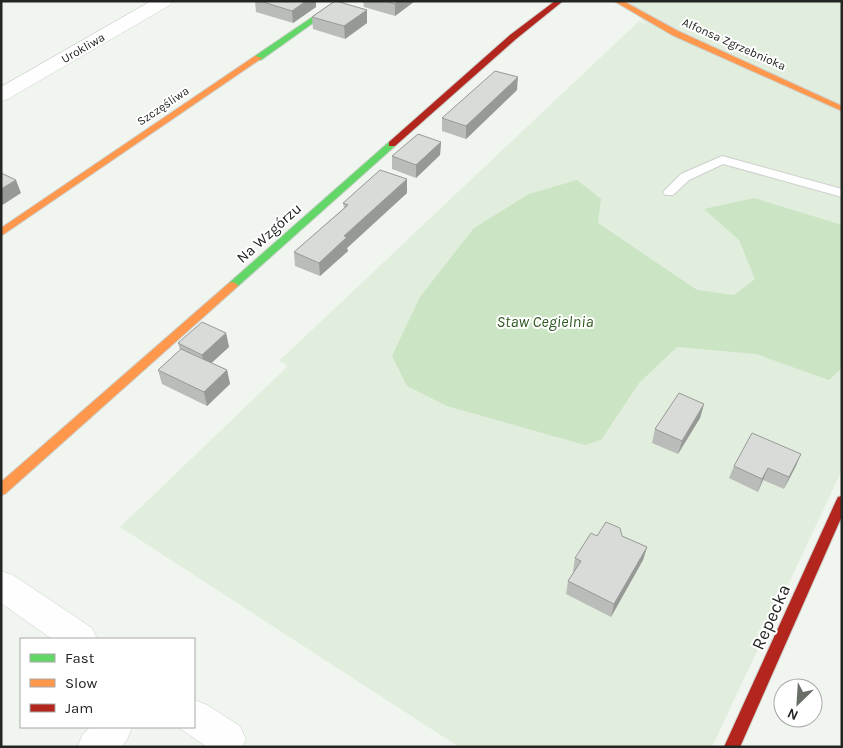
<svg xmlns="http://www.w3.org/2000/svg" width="843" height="748" font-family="Karla,sans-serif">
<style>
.green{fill:#e1eedd}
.water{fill:#cbe4c3}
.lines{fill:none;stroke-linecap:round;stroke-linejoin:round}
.lane-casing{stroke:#cdd0cc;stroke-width:2}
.street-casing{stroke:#cdd0cc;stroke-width:1}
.fast-casing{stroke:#cdd0cc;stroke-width:2}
.slow-casing{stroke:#cdd0cc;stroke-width:2}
.jam-casing{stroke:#cdd0cc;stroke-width:2}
.lane{fill:#fdfefd;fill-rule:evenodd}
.street{fill:#fdfefd;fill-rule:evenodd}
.fast{fill:#63d668;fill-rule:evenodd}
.slow{fill:#ff974d;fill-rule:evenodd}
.jam{fill:#b3261e;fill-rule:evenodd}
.wall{fill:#babcb9}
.shaded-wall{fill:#979996}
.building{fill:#d8dbd7;stroke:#979996}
.labels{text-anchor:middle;stroke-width:4;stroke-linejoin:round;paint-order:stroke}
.far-street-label{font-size:12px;fill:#222521;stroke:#fff}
.street-label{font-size:15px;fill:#222521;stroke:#fff}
.water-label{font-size:16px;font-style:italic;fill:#2f591f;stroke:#fff}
.near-street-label{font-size:18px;fill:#222521;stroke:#fff}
</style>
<rect width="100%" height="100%" fill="#f1f5f0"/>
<path class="green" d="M628,1H842V470L712,747H459L120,527L288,366L279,361L639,21L646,25Z"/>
<path class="water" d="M577,180L601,199L598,223L697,290L734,295L755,279L739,240L704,209L754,198L842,225V368L829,380L756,354L677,347L639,383L601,440L585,445L447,406L407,386L392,356L420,297L474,228L529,194Z"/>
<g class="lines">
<g class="lane-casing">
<path id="lane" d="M722,156L842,189V197L723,164L689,180L673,195H665L663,192L681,174Z"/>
</g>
<g class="street-casing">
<path id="street" d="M151,1H173L170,5L8,99L1,101V87Z
M1,571L13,575L92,628L97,639H52L1,603Z
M194,700L207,705L240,726L246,739L242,747H207L181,729L180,727H194Z
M90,727H132L127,740L121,747H77L83,734Z"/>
</g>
<g class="fast-casing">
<path id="fast" d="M336,1H344L261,60H255V56Z
M392,141L396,144L395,146L237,287H229L228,285L229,283L389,142Z"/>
</g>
<g class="slow-casing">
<path id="slow" d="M614,1H623L678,31L842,106V111L672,35Z
M255,56L262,58L1,236V228Z
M233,282L238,285L237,287L5,494L1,495V482L229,283Z"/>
</g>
<g class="jam-casing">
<path id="jam" d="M555,1H563L516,39L395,146H389V142L510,35Z
M842,496V516L740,747H724L836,501L838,497Z"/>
</g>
<use href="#lane" class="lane"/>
<use href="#street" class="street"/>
<use href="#fast" class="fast"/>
<use href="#slow" class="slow"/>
<use href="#jam" class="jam"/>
</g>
<path class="wall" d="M255,1H316V7L293,23L256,12Z
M363,1H415L395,16L364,7Z
M367,10V23L345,39L313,29L312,17Z
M517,90L466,139L442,131V118Z
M441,142L440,155L416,178L392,169V156Z
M407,193L347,248L348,251L320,276L295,266L294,252L344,208L343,203Z
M226,333L229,347L211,363L227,370L230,384L207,406L162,384L158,370L180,350L178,343Z
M704,404L700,418L678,454L652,443L655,429Z
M801,454L784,489L763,480L758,492L729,478L734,466Z
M597,536H622L647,547L643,560L611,617L566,594L568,581L574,572L573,571L575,558Z"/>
<path class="shaded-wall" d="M306,1H316V7L293,23L292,11Z
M398,1H415L395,16V4Z
M367,10V23L345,39L344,26Z
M518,77L517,90L466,139V126Z
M441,142L440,155L416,178V165Z
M407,179V193L347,248L348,251L320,276L319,263L344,236Z
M16,180L21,193L1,206V189Z
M226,333L229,347L205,369L202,355Z
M227,370L230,384L207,406L204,392Z
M704,404L700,418L678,454L682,441Z
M801,454L796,466L784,489L789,477Z
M768,468L758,492L762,479Z
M647,547L643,560L611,617L614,604Z"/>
<path class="building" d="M260,1H306L292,11Z
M335,1H336L367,10L344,26L312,17Z
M386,1H398L395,4Z
M495,71L518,77L466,126L442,118Z
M418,134L441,142L416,165L392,156Z
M380,170L407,179L344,236L347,237L319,263L294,252L348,205L343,203Z
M1,173L16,180L1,189Z
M202,322L226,333L202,355L178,343Z
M181,349L227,370L204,392L158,370Z
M679,393L704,404L682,441L655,429Z
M752,433L801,454L789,477L768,468L762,479L734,466Z
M606,522L620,528L622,536L647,547L614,604L568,581L581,561L575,558L591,533L597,536Z"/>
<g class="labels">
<g class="far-street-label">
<text transform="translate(734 44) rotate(24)" y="4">Alfonsa Zgrzebnioka</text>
<text transform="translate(83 48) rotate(-30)" y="4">Urokliwa</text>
<text transform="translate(163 106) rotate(-34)" y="4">Szczęśliwa</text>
</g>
<g class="street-label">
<text transform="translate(269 233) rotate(-42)" y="5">Na Wzgórzu</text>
</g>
<g class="water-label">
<text x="545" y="327">Staw Cegielnia</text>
</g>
<g class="near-street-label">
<text transform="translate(771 617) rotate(-66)" y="6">Repecka</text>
</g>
</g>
<rect width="843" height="748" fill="none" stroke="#222521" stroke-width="5"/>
<rect x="20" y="638" width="175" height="90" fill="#ffffff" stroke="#a7a8a6"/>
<rect x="30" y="654" width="25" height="8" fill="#63d668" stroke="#a7a8a6"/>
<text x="65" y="663" font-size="15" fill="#222521">Fast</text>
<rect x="30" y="679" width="25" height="8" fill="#ff974d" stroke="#a7a8a6"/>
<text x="65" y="688" font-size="15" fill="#222521">Slow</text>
<rect x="30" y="704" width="25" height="8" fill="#b3261e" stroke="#a7a8a6"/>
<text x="65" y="713" font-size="15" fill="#222521">Jam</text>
<g transform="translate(798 703) rotate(205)"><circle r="24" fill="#ffffff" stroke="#a7a8a6"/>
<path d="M0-4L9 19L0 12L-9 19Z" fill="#6a6e69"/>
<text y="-8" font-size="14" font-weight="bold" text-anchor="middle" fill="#222521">N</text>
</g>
</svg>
